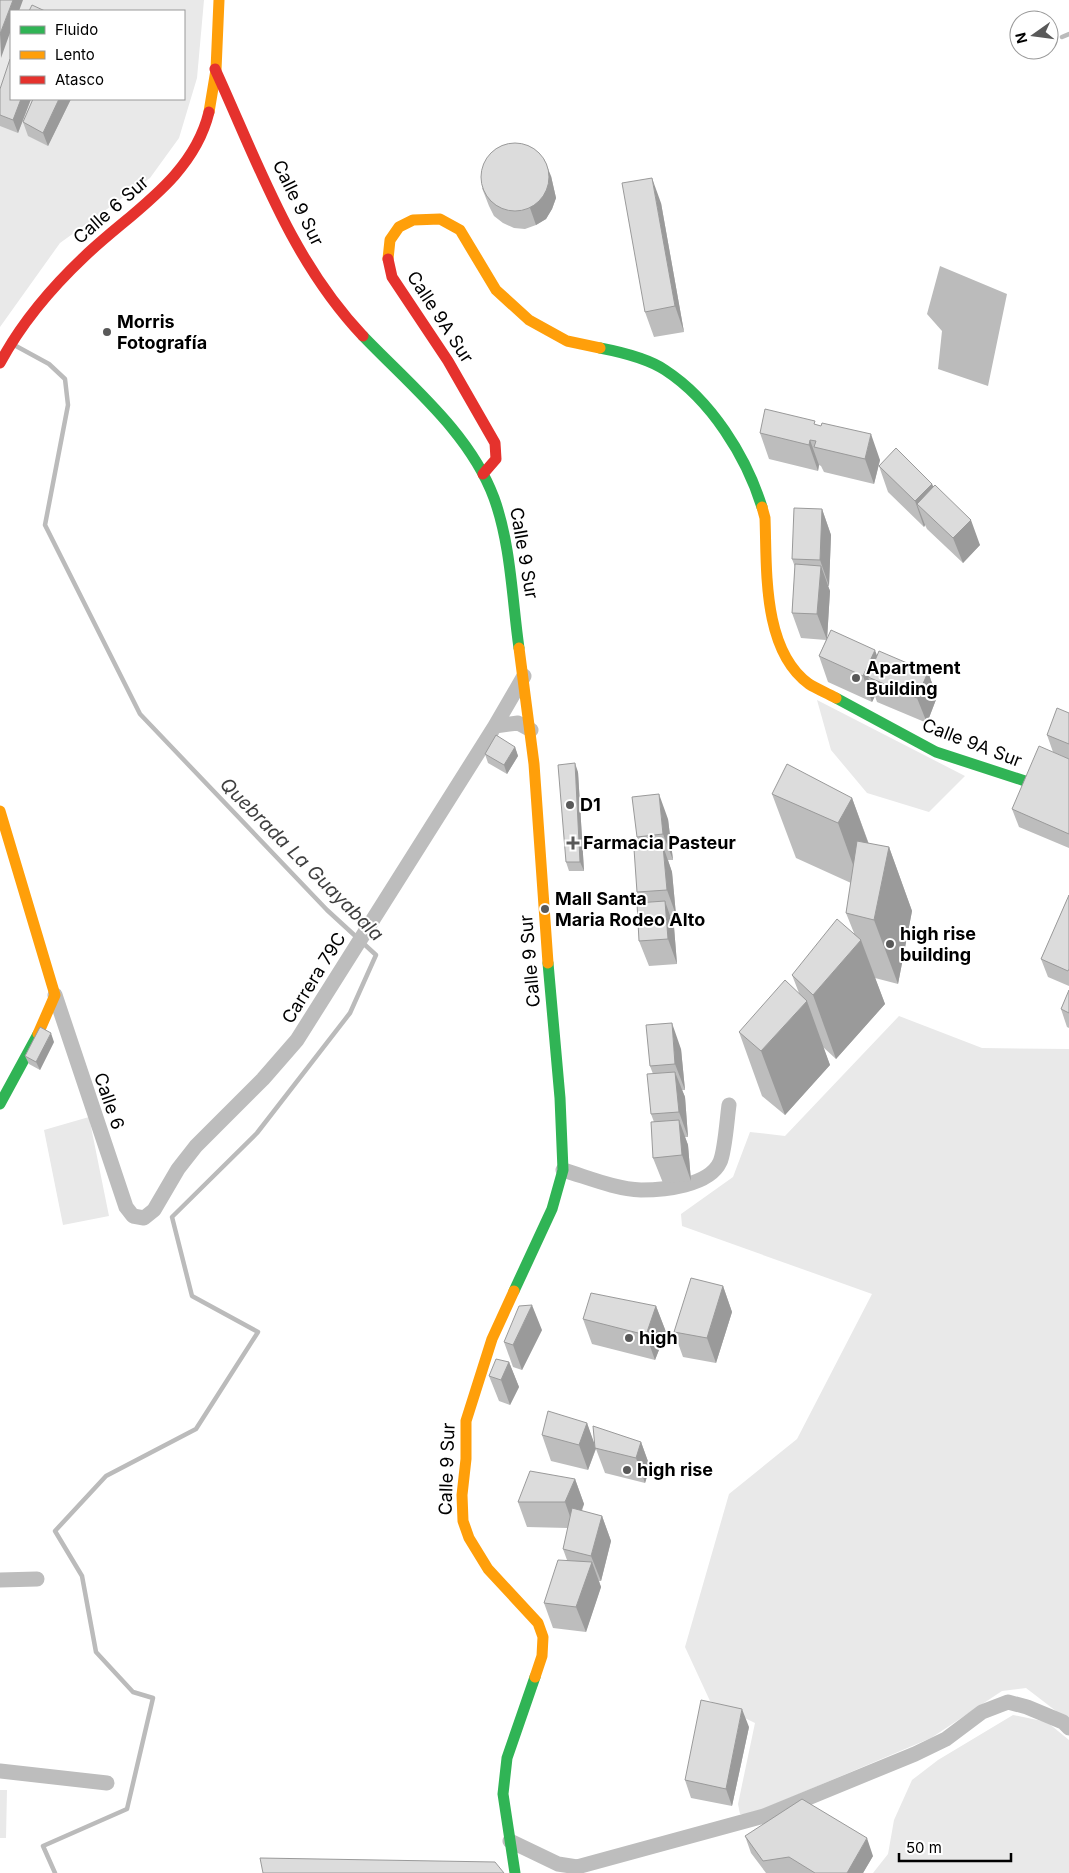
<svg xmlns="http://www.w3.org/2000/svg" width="1069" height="1873" font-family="Inter,sans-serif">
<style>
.green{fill:#e9e9e9;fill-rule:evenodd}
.water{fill:#bbb}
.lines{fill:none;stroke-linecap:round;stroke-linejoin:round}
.stream{stroke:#bbb;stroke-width:4.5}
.street{stroke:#bdbdbd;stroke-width:15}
.fast{stroke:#30b455;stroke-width:11}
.slow{stroke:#ff9f0a;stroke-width:11}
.jam{stroke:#e5322d;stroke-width:11}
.wall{fill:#bdbdbd}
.shaded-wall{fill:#9a9a9a}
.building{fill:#dcdcdc;stroke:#9a9a9a}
.poi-dot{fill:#595959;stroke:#fff;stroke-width:2}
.labels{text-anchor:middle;stroke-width:4;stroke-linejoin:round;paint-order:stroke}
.street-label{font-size:18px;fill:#000;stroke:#fff}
.poi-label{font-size:18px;font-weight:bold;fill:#000;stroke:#fff;text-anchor:start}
.water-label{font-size:19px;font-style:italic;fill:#3f3f3f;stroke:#fff}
</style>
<rect width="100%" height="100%" fill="#fff"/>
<path class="green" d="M0,0H204L197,78L179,138L150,178L60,243L0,327ZM11,11H184V99H11Z
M817,700L965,776L929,812L867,793L831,750Z
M899,1016L982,1048L1069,1049V1721L1026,1688L1002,1691L931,1738L749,1815L740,1814L738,1804L755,1723L710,1701L685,1647L729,1494L797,1439L872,1294L682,1226L681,1214L733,1177L750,1132L785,1136Z
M89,1117L109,1216L63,1225L44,1130Z
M1013,1715L1047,1722L1069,1740V1873H873L888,1854L894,1820L912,1780L938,1760Z
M0,1790H7L6,1838H0Z"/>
<path class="water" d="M940,266L1007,294L988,386L938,369L942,331L927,314Z"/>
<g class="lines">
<path class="stream" d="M1062,37L1069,34
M16,346L49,364L65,379L68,405L45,525L140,714L327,910L376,955L350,1013L257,1133L172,1217L192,1296L258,1332L196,1429L106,1476L55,1531L82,1576L96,1652L133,1692L153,1698L127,1809L43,1846L55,1873"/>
<path class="street" d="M495,726L518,723L531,730
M55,995L126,1207L133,1216L144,1218L154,1210L178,1169L196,1146L263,1079L297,1040L495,726L524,676
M563,1170C587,1177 615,1189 641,1190C664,1190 709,1186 720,1162C725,1151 727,1119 729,1105
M0,1580L37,1579
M0,1771L107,1783
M510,1841L558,1864L577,1867L764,1816L915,1754L946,1739L982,1712L1008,1702L1027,1707L1063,1722L1069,1728"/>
<path class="fast" d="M363,336C410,385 470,433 494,498C511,545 512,599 519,648
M600,348C621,352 647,358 665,370C711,400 746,456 762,507
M836,698L936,752L1028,782
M0,1104L38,1034
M514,1291L552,1209L563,1170L560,1098L548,963
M515,1873L503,1794L507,1758L535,1677"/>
<path class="slow" d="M209,112L216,70L219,0
M388,259L390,240L399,227L413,220L440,219L460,230L496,290L529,320L567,341L600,348
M762,507L765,518C767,569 762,650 809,684C817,689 827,693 836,698
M519,648L534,764L548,963
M0,811L55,995L38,1034
M514,1291L492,1339L466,1421V1459L462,1495L463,1521L469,1538L488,1569L538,1623L543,1637L542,1656L535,1677"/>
<path class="jam" d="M215,69C258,163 291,260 363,336
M388,259L392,277L448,361L495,443L496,459L483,474
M0,363C22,322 51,288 85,256C131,212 193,178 209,112"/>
</g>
<path class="wall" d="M0,89L11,99H31L18,133L0,126Z
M33,99H71L48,146L28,136L23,122Z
M551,176L556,198L552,209L546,219L536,225L525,229L514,228L503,223L494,216L489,206L482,188Z
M661,203L684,332L654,337L645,312Z
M817,425L880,460L874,484L824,472L821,466L819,465L818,471L769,459L760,433Z
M879,466L932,484L934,487L980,545L963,563L927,529L925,525L924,527L888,492Z
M822,509L831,535L829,586H828L830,591L827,639L928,672L937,697L927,723L877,702L875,696L872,702L828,682L819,656L826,640L801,638L792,613L795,567L792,559Z
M1069,713V759L1053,752L1047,735Z
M515,747L518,756L507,774L488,763L485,754Z
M1069,759V848L1019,827L1012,809Z
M578,772L584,871H569L566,862Z
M772,794L852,798L869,844L889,847L912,911L898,984L875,978L885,1004L836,1059L823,1047L830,1065L785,1115L762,1096L739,1032L799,993L792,975L854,933L846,913L851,883L796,858Z
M668,819L673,860H668L672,872L676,915L670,916L674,927L677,964L649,966L639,941L641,903L637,892L641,848L637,837Z
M1069,895V986L1048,977L1041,959Z
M1069,990V1028L1067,1027L1061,1009Z
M54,1042L40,1070L29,1064L25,1056Z
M681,1049L685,1090H682L685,1097L688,1137H685L688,1145L691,1181L663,1183L653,1158L654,1122L651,1114L653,1074L650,1066Z
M723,1286L732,1312L716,1363L683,1357L674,1332Z
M656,1306L666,1332L655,1360L592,1344L583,1319Z
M542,1330L522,1370L513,1367L504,1342Z
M509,1362L519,1387L510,1405L499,1401L489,1376Z
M587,1423L595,1447L641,1442L650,1467L645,1483L605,1473L596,1449L588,1470L551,1461L542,1435Z
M575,1479L584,1504L582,1511L602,1516L611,1541L601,1581H599L601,1587L586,1632L553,1628L544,1603L567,1560L563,1549L568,1528L527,1527L518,1502Z
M749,1727L732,1806L691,1798L685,1780Z
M745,1836L873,1856L863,1873H766L751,1853Z"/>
<path class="shaded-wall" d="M13,0H23L19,11H11V30L1,58L0,34Z
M21,99H31L18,133L13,120Z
M59,99H71L48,146L43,133Z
M544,159L551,176L556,198L552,209L546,219L536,225L530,208Z
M652,178L661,203L684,332L675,306Z
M871,434L880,460L874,484L865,459Z
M810,440L819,465L818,471L809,445Z
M932,484L942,509L917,504L925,525L924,527L915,501Z
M822,509L831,535L829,586L820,560Z
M971,520L980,545L963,563L953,538Z
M821,566L830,591L827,640L817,614Z
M875,650L884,675L868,677L875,696L872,702L863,676Z
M928,672L937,697L927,723L917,698Z
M515,747L518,756L507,774L504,765Z
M575,763L578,772L584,871L580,862Z
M659,794L668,819L673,860L663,834Z
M852,798L875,862L861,887L838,823Z
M663,846L672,872L676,915L667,890Z
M889,847L912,911L898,984L874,920Z
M665,901L674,927L677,964L668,939Z
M861,940L885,1004L836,1059L813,995Z
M807,1001L830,1065L785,1115L761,1051Z
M672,1023L681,1049L685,1090L675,1064Z
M51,1033L54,1042L40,1070L36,1062Z
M675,1072L685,1097L688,1137L679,1112Z
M679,1120L688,1145L691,1181L682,1155Z
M723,1286L732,1312L716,1363L707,1338Z
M532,1305L542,1330L522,1370L513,1345Z
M656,1306L666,1332L655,1360L646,1335Z
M509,1362L519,1387L510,1405L501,1380Z
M587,1423L596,1448L588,1470L579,1445Z
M641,1442L650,1467L645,1483L636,1458Z
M575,1479L584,1504L574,1528L565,1502Z
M602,1516L611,1541L601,1581L591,1556Z
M592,1562L601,1587L586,1632L576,1607Z
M742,1709L749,1727L732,1806L726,1789Z
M867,1838L873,1856L863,1873H847Z"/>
<path class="building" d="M0,0H13L0,34Z
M32,5L45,11H29Z
M10,59L11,60V99H21L13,120L0,115V89Z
M33,99H59L43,133L23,122Z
M481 177a34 34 0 1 1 68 0a34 34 0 1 1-68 0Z
M652,178L675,306L645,312L622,183Z
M765,409L815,421L814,424L821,426L822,423L871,434L865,459L814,447L816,441L810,440L809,445L760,433Z
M896,448L932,484L915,501L879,466Z
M935,485L971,520L953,538L917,504Z
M794,508L822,509L820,560L792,559Z
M795,564L821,566L817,614L792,613Z
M831,630L875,650L863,676L819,656Z
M879,651L928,672L917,698L868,677Z
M1057,708L1069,713V744L1047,735Z
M496,735L515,747L504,765L485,754Z
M1039,746L1069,759V834L1012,809Z
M575,763L580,862H566L558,765Z
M787,764L852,798L838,823L772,794Z
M659,794L663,834L637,837L632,797Z
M857,841L889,847L874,920L846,913Z
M663,846L667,890L637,892L634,849Z
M1069,895V969L1068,971L1041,959Z
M665,901L668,939L639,941L637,903Z
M837,919L861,940L813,995L792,975Z
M785,980L807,1001L761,1051L739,1032Z
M1069,990V1013L1061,1009Z
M672,1023L675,1064L650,1066L646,1025Z
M40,1027L51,1033L36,1062L25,1056Z
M675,1072L679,1112L651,1114L647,1074Z
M679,1120L682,1155L653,1158L651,1122Z
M691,1278L723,1286L707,1338L674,1332Z
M591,1293L656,1306L646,1335L583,1319Z
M532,1305L513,1345L504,1342L519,1306Z
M496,1359L509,1362L501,1380L489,1376Z
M548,1411L587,1423L579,1445L542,1435Z
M593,1426L641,1442L636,1458L595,1448Z
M530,1471L575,1479L565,1502H518Z
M572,1508L602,1516L591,1556L563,1549Z
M558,1560L592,1562L576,1607L544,1603Z
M701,1700L742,1709L726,1789L685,1780Z
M802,1799L867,1838L847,1873H815L789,1857L763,1861L745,1836Z
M260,1858L495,1862L504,1873H263Z"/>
<g class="poi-dot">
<circle cx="107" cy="332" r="5"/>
<circle cx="856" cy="678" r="5"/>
<circle cx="570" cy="805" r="5"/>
<path d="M570.5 835.5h5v5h5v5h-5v5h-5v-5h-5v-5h5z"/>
<circle cx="545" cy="909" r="5"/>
<circle cx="890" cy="944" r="5"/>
<circle cx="629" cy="1338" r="5"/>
<circle cx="627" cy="1470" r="5"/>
</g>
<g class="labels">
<g class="street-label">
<text transform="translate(298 203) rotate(64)" y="6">Calle 9 Sur</text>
<text transform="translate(111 210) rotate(-41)" y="6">Calle 6 Sur</text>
<text transform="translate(440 317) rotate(57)" y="6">Calle 9A Sur</text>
<text transform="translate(524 553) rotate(80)" y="6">Calle 9 Sur</text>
<text transform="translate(972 743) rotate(21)" y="6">Calle 9A Sur</text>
<text transform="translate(530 961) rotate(-95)" y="6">Calle 9 Sur</text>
<text transform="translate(314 978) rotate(-58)" y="6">Carrera 79C</text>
<text transform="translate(109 1101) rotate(71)" y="6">Calle 6</text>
<text transform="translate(447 1469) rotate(-88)" y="6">Calle 9 Sur</text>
</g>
<g class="poi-label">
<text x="117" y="328">Morris<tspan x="117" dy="21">Fotografía</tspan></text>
<text x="866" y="674">Apartment<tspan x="866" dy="21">Building</tspan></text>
<text x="580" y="811">D1</text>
<text x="583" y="849">Farmacia Pasteur</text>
<text x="555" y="905">Mall Santa<tspan x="555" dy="21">Maria Rodeo Alto</tspan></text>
<text x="900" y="940">high rise<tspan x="900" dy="21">building</tspan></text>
<text x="639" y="1344">high</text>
<text x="637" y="1476">high rise</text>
</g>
<g class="water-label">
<text transform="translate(302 859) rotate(45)" y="7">Quebrada La Guayabala</text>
</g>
</g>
<rect x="10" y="10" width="175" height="90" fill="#ffffff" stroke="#999999"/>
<rect x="20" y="26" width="25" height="8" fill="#30b455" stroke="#999999"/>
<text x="55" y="35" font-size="15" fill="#000000">Fluido</text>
<rect x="20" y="51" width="25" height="8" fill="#ff9f0a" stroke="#999999"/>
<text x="55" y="60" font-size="15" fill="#000000">Lento</text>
<rect x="20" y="76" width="25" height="8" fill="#e5322d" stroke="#999999"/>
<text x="55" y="85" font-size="15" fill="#000000">Atasco</text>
<g transform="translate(1034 35) rotate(256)"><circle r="24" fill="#ffffff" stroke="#999999"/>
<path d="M0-4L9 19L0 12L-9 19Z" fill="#595959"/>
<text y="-8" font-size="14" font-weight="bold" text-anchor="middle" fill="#000000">N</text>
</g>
<path d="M899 1853v8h112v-8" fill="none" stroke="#000000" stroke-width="2.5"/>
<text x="906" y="1853" font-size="15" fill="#000000" stroke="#ffffff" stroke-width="4" paint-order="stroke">50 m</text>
</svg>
